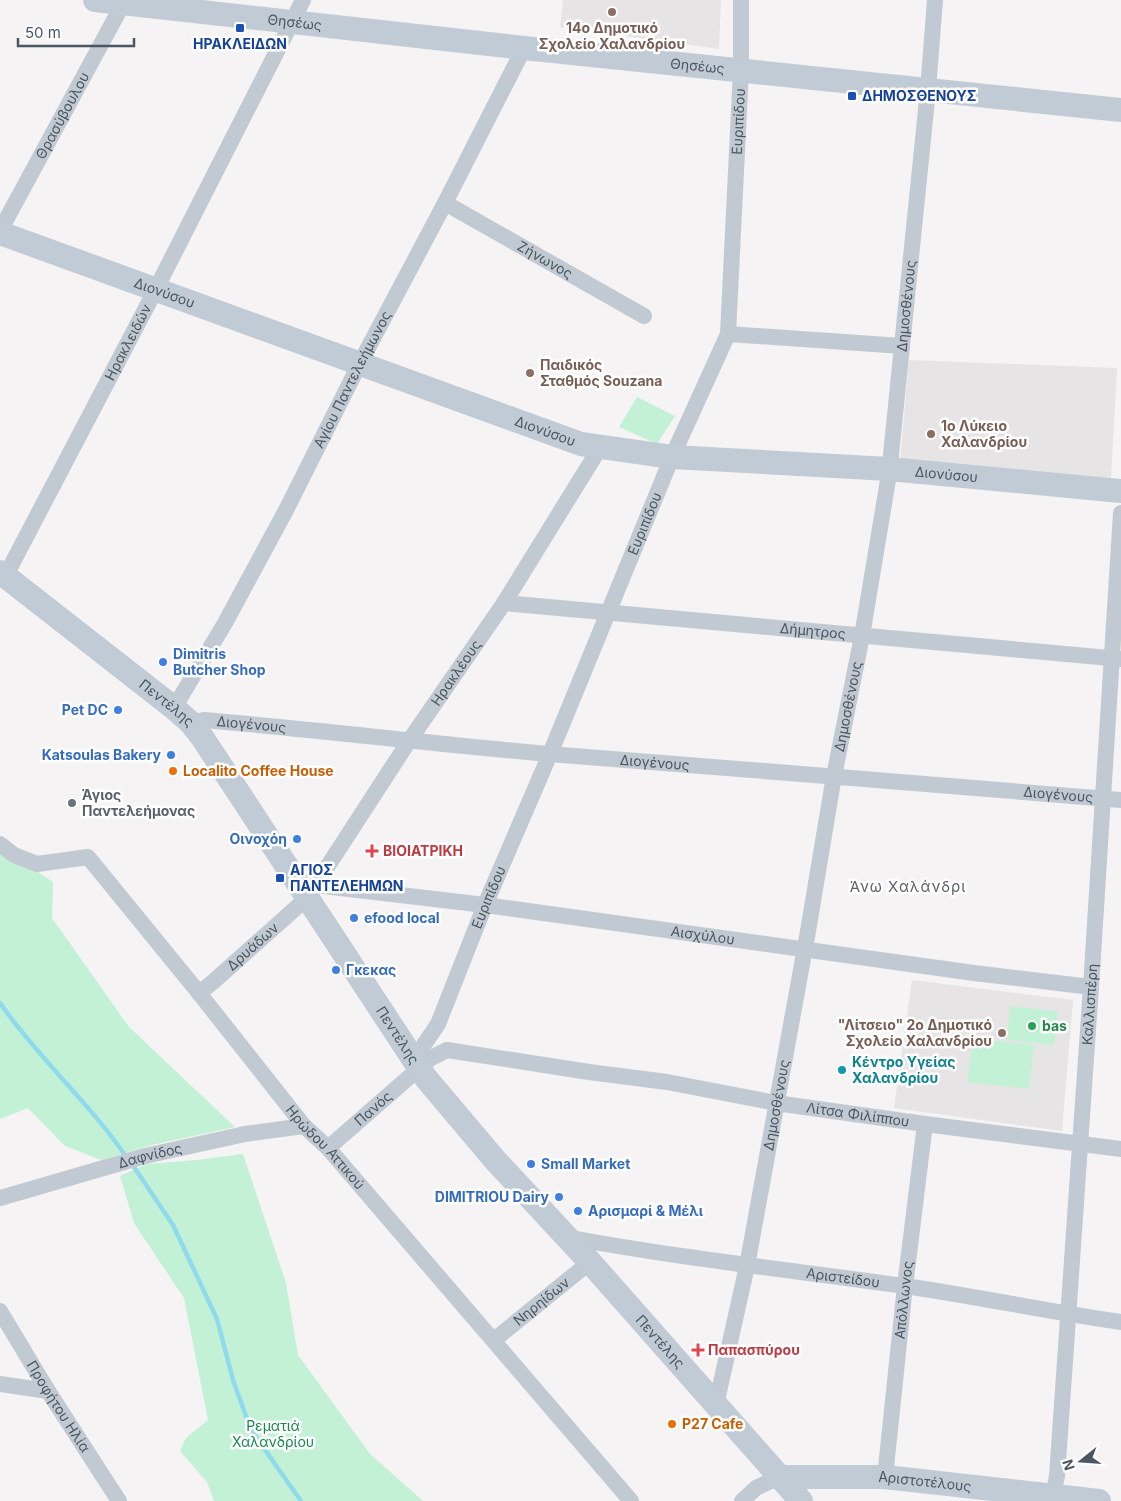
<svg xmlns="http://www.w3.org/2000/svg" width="1121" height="1501" font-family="Inter,sans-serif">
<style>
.education{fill:#e6e4e5}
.green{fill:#c3f1d5}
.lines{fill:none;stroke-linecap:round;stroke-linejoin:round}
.stream{stroke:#90daee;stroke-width:4.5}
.street{stroke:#c1cad2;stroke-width:16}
.secondary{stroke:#c1cbd6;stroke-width:24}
.education-dot{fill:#8d6e63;stroke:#fff;stroke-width:2}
.transit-dot{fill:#1a4fb4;stroke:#fff;stroke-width:2}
.shop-dot{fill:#3f7fe0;stroke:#fff;stroke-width:2}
.food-dot{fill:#e8710a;stroke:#fff;stroke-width:2}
.worship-dot{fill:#6b7280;stroke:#fff;stroke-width:2}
.health-dot{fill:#e0444e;stroke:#fff;stroke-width:2}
.leisure-dot{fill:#2e9e5b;stroke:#fff;stroke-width:2}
.culture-dot{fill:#0f9aa8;stroke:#fff;stroke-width:2}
.labels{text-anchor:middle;stroke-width:5;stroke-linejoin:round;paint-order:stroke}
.street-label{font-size:14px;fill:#4a5661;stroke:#fff}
.education-label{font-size:14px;font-weight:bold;fill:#785e54;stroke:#fff;text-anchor:start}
.transit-label{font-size:14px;font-weight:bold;fill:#164399;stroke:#fff;text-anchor:start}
.shop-label{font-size:14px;font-weight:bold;fill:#366cbe;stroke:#fff;text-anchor:start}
.food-label{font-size:14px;font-weight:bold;fill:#c56008;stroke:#fff;text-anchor:start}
.worship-label{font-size:14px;font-weight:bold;fill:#5b616d;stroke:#fff;text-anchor:start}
.health-label{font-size:14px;font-weight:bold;fill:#be3a42;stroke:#fff;text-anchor:start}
.leisure-label{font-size:14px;font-weight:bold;fill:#27864d;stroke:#fff;text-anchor:start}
.culture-label{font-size:14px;font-weight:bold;fill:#0d838f;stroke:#fff;text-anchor:start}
.park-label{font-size:14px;fill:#17864f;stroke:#fff}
.neighbourhood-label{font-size:15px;letter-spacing:1px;fill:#5f6368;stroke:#fff}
</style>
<rect width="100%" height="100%" fill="#f5f3f3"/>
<path class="education" d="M563,0H721L719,49L560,27Z
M909,360L1117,368L1111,478L900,461Z
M912,980L1073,1000L1062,1131L894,1108Z"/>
<path class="green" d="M637,397L675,416L657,444L619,427Z
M0,852L29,866L53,882L52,918L129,1027L235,1127L152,1145L101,1160L65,1146L28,1108L0,1119Z
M1010,1006L1058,1011L1054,1045L1007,1040Z
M973,1038L1034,1045L1029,1089L967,1082Z
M243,1154L286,1283L298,1355L370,1454L423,1501H214L207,1482L180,1451L186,1438L208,1420L184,1298L134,1223L120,1176L147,1164L197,1160Z"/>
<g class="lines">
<path class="stream" d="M0,1003C38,1058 89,1102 127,1158
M132,1164L173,1225L217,1319L233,1380L251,1430L301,1501"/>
<g class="street">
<path id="s1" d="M445,203L644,316"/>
<path id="s2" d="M0,231L125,0"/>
<path d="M728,334L902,346"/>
<path id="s3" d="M5,577L156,289L303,0"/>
<path id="s4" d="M504,603L1121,659"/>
<path id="s5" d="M174,708L225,623L285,512L360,363L445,203L524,48"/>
<path id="s6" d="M191,723L204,720C319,730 434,744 549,754C740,770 930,783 1121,800"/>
<path id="s7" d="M0,844L14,855L37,864L88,857L199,993L304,1126L328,1148L631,1501"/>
<path id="s8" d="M315,885L485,905L974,973L1091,987"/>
<path id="s9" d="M199,993L213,982L307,898L409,741L504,603L601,446"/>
<path id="s10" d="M447,1050L589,1072L667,1082L776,1103L925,1124L1121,1149"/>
<path id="s11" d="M413,1061L438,1024L485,905L550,754L672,457L728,334L741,70V0"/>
<path id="s12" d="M328,1148L431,1058L447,1050"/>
<path id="s13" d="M0,1198L145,1156L245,1134L304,1126"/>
<path id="s14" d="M566,1237C678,1258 791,1270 904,1286C976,1296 1048,1312 1121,1322"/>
<path id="s15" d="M0,1311L48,1391L119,1501"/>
<path id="s16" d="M494,1340L590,1262"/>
<path d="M0,1384L48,1391"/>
<path id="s17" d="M716,1405L747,1266L807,937L834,776L862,636L889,474L928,90L935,0"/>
<path id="s18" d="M885,1477L905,1286L925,1124"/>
<path d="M742,1501L756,1488L779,1477"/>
<path id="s19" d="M1050,1501L1053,1496L1057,1476L1091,987L1121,513"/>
</g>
<g class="secondary">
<path id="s20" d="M95,0L524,48L1121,110"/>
<path id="s21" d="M0,233L581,444L672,457L889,469L1121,491"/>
<path id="s22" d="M0,572L174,708L191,723L202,737L425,1077L495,1160L590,1262L801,1501"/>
<path id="s23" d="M779,1477H885L1099,1501"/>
</g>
</g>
<g class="education-dot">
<circle cx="612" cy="12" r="5"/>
<circle cx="530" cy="373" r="5"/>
<circle cx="931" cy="434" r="5"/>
<circle cx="1002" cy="1033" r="5"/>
</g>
<g class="transit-dot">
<rect x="235" y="23" width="10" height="10" rx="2.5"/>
<rect x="847" y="91" width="10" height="10" rx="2.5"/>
<rect x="275" y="873" width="10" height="10" rx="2.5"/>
</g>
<g class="shop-dot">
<circle cx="163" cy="662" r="5"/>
<circle cx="118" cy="710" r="5"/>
<circle cx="171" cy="755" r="5"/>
<circle cx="297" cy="839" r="5"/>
<circle cx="354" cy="918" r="5"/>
<circle cx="336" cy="970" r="5"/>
<circle cx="531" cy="1164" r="5"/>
<circle cx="559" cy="1197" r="5"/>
<circle cx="578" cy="1211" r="5"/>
</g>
<g class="food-dot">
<circle cx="173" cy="771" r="5"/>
<circle cx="672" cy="1424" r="5"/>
</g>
<circle class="worship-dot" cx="72" cy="803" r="5"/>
<g class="health-dot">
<path d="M369.5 843.5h5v5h5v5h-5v5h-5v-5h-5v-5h5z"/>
<path d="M695.5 1342.5h5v5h5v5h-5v5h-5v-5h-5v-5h5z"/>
</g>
<circle class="leisure-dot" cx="1032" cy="1026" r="5"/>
<circle class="culture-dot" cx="842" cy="1070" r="5"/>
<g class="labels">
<g class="street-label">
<text dy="5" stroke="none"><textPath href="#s20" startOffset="201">Θησέως</textPath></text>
<text dy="5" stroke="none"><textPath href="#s20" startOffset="606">Θησέως</textPath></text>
<text dy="5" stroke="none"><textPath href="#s2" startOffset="131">Θρασύβουλου</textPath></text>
<text dy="5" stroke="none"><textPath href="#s11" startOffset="1006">Ευριπίδου</textPath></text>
<text dy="5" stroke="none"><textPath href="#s1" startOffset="115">Ζήνωνος</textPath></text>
<text dy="5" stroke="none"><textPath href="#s21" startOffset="175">Διονύσου</textPath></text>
<text dy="5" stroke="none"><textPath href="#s17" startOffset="1116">Δημοσθένους</textPath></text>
<text dy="5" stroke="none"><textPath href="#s3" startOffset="265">Ηρακλειδών</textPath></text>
<text dy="5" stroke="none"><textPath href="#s5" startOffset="374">Αγίου Παντελεήμωνος</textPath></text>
<text dy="5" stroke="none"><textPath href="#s21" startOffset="580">Διονύσου</textPath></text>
<text dy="5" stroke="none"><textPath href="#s21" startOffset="985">Διονύσου</textPath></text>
<text dy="5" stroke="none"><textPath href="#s11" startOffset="586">Ευριπίδου</textPath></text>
<text dy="5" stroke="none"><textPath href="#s4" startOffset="310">Δήμητρος</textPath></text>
<text dy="5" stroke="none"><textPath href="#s9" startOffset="414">Ηρακλέους</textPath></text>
<text dy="5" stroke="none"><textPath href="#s22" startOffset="212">Πεντέλης</textPath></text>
<text dy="5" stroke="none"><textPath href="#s17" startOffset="711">Δημοσθένους</textPath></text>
<text dy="5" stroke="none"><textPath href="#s6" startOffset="61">Διογένους</textPath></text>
<text dy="5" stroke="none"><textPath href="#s6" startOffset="466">Διογένους</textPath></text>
<text dy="5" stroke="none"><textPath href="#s6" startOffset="871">Διογένους</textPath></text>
<text dy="5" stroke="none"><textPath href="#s11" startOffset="181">Ευριπίδου</textPath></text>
<text dy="5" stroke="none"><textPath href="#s8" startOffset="391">Αισχύλου</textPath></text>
<text dy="5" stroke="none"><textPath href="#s9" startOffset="71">Δρυάδων</textPath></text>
<text dy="5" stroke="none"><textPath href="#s19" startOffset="499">Καλλισπέρη</textPath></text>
<text dy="5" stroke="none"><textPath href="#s22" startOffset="618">Πεντέλης</textPath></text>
<text dy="5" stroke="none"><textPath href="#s17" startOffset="306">Δημοσθένους</textPath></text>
<text dy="5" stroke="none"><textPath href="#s12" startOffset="60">Πανός</textPath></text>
<text dy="5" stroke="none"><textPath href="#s10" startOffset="416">Λίτσα Φιλίππου</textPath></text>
<text dy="5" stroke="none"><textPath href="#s7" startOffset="469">Ηρώδου Αττικού</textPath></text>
<text dy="5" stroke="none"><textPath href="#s13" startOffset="156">Δαφνίδος</textPath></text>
<text dy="5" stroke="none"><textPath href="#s14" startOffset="280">Αριστείδου</textPath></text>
<text dy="5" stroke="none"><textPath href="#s16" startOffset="61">Νηρηίδων</textPath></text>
<text dy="5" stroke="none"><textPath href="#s18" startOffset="178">Απόλλωνος</textPath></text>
<text dy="5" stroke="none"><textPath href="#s22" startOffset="1022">Πεντέλης</textPath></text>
<text dy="5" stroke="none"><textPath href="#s15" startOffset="112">Προφήτου Ηλία</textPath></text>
<text dy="5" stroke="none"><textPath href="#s23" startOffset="146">Αριστοτέλους</textPath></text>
</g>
<g class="education-label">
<text x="612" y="33" text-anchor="middle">14ο Δημοτικό<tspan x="612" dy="16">Σχολείο Χαλανδρίου</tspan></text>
<text x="540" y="370">Παιδικός<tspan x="540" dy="16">Σταθμός Souzana</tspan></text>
<text x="941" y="431">1ο Λύκειο<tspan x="941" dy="16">Χαλανδρίου</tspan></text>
<text x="992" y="1030" text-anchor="end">"Λίτσειο" 2ο Δημοτικό<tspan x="992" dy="16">Σχολείο Χαλανδρίου</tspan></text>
</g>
<g class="transit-label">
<text x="240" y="49" text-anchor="middle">ΗΡΑΚΛΕΙΔΩΝ</text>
<text x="862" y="101">ΔΗΜΟΣΘΕΝΟΥΣ</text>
<text x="290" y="875">ΑΓΙΟΣ<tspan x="290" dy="16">ΠΑΝΤΕΛΕΗΜΩΝ</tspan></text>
</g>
<g class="shop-label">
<text x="173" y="659">Dimitris<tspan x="173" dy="16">Butcher Shop</tspan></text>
<text x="108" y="715" text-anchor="end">Pet DC</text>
<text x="161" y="760" text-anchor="end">Katsoulas Bakery</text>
<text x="287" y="844" text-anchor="end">Οινοχόη</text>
<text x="364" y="923">efood local</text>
<text x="346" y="975">Γκεκας</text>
<text x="541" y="1169">Small Market</text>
<text x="549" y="1202" text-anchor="end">DIMITRIOU Dairy</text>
<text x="588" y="1216">Αρισμαρί &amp; Μέλι</text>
</g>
<g class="food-label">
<text x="183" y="776">Localito Coffee House</text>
<text x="682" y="1429">P27 Cafe</text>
</g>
<g class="worship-label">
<text x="82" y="800">Άγιος<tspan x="82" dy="16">Παντελεήμονας</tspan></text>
</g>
<g class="health-label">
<text x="383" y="856">ΒΙΟΙΑΤΡΙΚΗ</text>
<text x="708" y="1355">Παπασπύρου</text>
</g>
<g class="leisure-label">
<text x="1042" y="1031">bas</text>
</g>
<g class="culture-label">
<text x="852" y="1067">Κέντρο Υγείας<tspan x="852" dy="16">Χαλανδρίου</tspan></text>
</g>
<g class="park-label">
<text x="273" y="1431">Ρεματιά<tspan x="273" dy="16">Χαλανδρίου</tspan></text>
</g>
<g class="neighbourhood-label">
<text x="908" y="892">Άνω Χαλάνδρι</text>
</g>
</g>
<g transform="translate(1081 1461) rotate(253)" stroke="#ffffff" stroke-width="4" paint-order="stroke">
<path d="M0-4L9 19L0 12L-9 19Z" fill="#4a5661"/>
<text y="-8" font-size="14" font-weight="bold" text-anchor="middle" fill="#4a5661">N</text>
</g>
<path d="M18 38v8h116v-8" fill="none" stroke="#4a5661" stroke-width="2.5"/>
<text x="25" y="38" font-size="15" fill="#4a5661" stroke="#ffffff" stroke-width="4" paint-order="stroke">50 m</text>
</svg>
